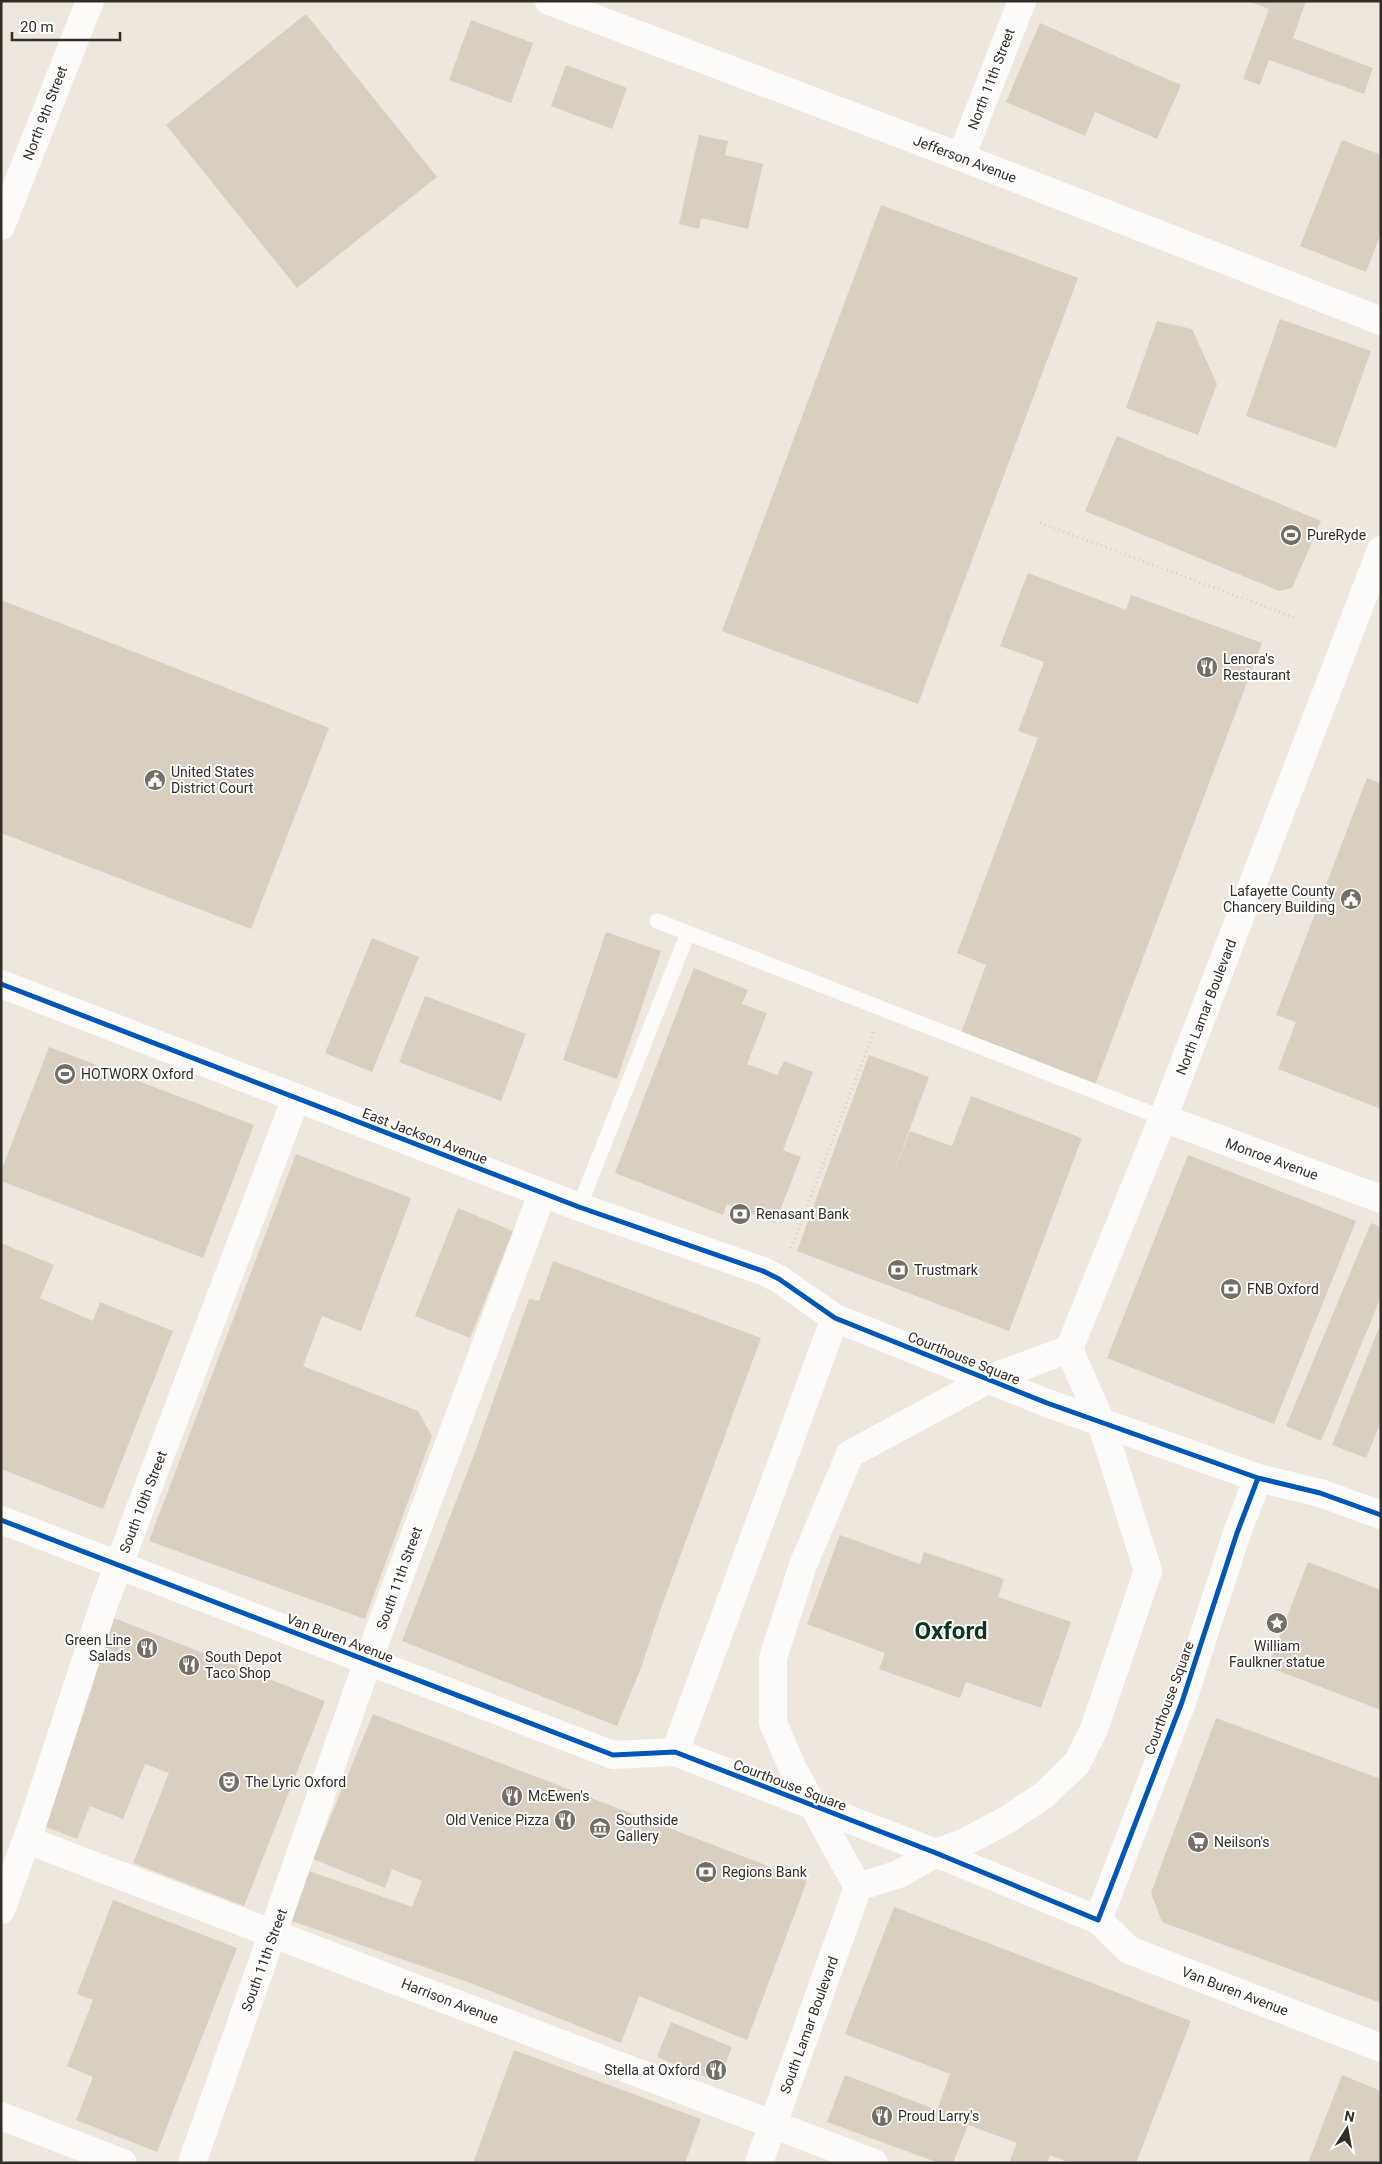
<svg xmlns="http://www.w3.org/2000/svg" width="1382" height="2164" font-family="Roboto,sans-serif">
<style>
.building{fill:#d9cfc1}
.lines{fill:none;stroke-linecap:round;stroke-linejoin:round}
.path{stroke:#d2d0ce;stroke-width:3;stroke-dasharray:1 4;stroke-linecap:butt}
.service{stroke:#fcfbfa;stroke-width:15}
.minor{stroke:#fcfbfa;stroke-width:28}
.tertiary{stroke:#fcfbfa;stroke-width:28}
.cycleway-casing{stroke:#fff;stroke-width:8}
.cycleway{stroke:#0057b8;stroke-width:5}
.labels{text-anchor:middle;stroke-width:4;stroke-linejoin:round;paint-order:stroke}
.street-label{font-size:14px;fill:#312d26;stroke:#fff}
.poi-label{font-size:14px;fill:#312d26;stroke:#fff;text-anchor:start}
.town-label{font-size:24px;font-weight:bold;fill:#0d3620;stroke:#fff}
</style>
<rect width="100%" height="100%" fill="#ede7dd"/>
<path class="building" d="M1248,1H1306L1293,38L1373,68L1364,94L1269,60L1260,85L1243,79L1269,9Z
M306,14L437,177L297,288L166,125Z
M471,20L533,43L511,103L449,80Z
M1040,23L1181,85L1157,139L1095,112L1085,136L1006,102Z
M566,65L627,88L612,129L551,106Z
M699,135L728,141L725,155L763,164L748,229L701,218L699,229L679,224Z
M1342,140L1381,155V233L1366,272L1300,246Z
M881,205L1078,278L918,704L722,631Z
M1280,319L1371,351L1336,448L1246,416Z
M1157,321L1192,329L1217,384L1198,435L1126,408Z
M1117,436L1321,521L1292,588L1279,591L1085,511Z
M1028,573L1126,610L1131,595L1262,643L1095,1085L961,1033L986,965L957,953L1038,738L1018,731L1044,662L1000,646Z
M1,600L329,728L251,929L1,833Z
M1367,778L1381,783V1109L1278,1069L1296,1022L1276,1015Z
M606,932L661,951L617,1079L563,1060Z
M372,938L419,957L372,1072L325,1053Z
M694,968L748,990L742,1004L767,1013L747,1064L777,1075L784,1061L813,1072L783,1150L801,1157L775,1223L727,1204L723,1215L615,1173Z
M425,996L526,1034L501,1101L399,1062Z
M49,1047L254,1125L203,1258L1,1181V1171Z
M869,1055L929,1077L887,1191L910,1131L952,1146L971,1096L1082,1138L1009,1331L797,1251Z
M296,1154L411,1198L361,1331L322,1316L303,1366L418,1411L432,1436L365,1619L149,1541Z
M1188,1155L1356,1221L1274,1424L1107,1358Z
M458,1208L513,1231L470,1338L415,1316Z
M1371,1223L1381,1227V1297L1321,1441L1286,1426Z
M1,1243L54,1265L40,1298L93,1321L100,1302L173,1331L103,1509L1,1469Z
M553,1261L761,1338L661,1608L641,1668L617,1726L402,1641L475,1452L529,1299L539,1301Z
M1381,1323V1422L1366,1458L1332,1445Z
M840,1535L920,1564L924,1552L1004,1579L998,1597L1071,1622L1041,1708L966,1682L960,1698L879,1669L885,1653L807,1624Z
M1308,1562L1381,1590V1710L1268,1667Z
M114,1618L325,1701L244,1906L133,1863L169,1773L145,1764L123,1819L90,1806L77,1839L33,1822Z
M373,1714L807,1881L747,2040L639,1996L621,2043L473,1984L292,1921L309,1871L412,1907L422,1881L392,1869L385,1888L313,1859Z
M1216,1718L1381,1779V2003L1162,1922L1151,1893Z
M113,1900L237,1948L157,2152L76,2120L93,2077L67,2066L93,2000L77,1994Z
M894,1907L1191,2021L1136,2163H1070L1050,2155L1047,2163H1009L1017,2143L968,2125L953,2163H939L827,2122L845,2075L937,2110L950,2074L845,2034Z
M671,2022L732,2047L718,2082L657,2057Z
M514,2050L701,2119L685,2163H473Z
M1342,2075L1381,2091V2163H1308Z"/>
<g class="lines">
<path class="path" d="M1040,523L1296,618
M791,1248L874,1032"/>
<path class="service" d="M657,921L1163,1118
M579,1207L688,933"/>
<path class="minor" d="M549,1L961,157L1381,321
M961,157L1022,1
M1,226L90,1
M1163,1118L1381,1199
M1258,1478L1320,1493L1381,1515
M1,1520L613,1755L675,1752
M27,1840L874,2163
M1,1910L33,1822L105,1601L296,1098
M1098,1920L1129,1950L1381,2048
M1,2116L123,2163
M192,2163L368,1661L542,1194"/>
<path class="tertiary" d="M1,984L579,1207L763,1271L779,1279L835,1318L1047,1403L1258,1478L1237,1533L1182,1702L1098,1920L936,1853L675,1752L835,1318
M1069,1349L1163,1118L1381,550
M858,1887L794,1771L773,1723V1658L803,1565L850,1454L989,1379L1069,1349
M858,1887L899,1874L936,1853L963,1843L1005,1821L1044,1795L1077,1763L1094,1729L1148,1571L1101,1422L1069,1349
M759,2163L858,1887"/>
<g class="cycleway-casing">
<path id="cycleway" d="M1,984L579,1207L763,1271L779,1279L835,1318L1047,1403L1258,1478L1320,1493L1381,1515
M1,1520L613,1755L675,1752L936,1853L1098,1920L1182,1702L1237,1533L1258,1478"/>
</g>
<use href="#cycleway" class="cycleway"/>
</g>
<defs>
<g id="stadium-disc" transform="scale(1.125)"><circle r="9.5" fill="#736e66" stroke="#fff"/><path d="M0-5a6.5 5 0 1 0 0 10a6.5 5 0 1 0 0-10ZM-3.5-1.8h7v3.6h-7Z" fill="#fff"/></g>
<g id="restaurant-disc" transform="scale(1.125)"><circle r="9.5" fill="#736e66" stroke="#fff"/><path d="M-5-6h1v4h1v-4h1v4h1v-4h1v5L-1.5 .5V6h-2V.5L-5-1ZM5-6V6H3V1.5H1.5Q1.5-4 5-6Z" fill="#fff"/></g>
<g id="civic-disc" transform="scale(1.125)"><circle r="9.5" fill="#736e66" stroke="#fff"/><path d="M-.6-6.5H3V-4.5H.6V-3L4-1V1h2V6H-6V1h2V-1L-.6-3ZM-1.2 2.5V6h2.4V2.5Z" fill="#fff"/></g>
<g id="bank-disc" transform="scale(1.125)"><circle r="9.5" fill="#736e66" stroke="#fff"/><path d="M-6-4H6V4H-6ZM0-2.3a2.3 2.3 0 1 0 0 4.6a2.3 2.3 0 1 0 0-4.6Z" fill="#fff"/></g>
<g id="sight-disc" transform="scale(1.125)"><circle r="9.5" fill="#736e66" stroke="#fff"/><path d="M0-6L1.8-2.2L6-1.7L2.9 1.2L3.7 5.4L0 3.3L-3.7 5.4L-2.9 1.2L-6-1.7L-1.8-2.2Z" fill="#fff"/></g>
<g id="theatre-disc" transform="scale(1.125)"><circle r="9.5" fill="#736e66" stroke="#fff"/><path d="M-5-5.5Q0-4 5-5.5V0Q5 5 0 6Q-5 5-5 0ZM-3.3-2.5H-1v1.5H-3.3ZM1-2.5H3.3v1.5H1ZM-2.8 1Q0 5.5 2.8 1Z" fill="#fff"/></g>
<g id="museum-disc" transform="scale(1.125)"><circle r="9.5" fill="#736e66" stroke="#fff"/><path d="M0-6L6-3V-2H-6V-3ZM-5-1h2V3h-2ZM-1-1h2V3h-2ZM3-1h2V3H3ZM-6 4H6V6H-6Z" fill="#fff"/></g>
<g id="supermarket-disc" transform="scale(1.125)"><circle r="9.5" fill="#736e66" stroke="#fff"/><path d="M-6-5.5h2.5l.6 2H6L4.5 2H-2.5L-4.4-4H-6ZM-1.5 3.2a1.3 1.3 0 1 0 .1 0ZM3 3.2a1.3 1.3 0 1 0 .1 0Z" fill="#fff"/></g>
</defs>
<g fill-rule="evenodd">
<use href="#stadium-disc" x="1291" y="535"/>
<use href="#restaurant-disc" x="1207" y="667"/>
<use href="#civic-disc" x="155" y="780"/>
<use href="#civic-disc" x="1351" y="899"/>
<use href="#stadium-disc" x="65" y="1074"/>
<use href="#bank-disc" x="740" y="1214"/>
<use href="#bank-disc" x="898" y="1270"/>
<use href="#bank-disc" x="1231" y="1289"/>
<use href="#sight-disc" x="1277" y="1623"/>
<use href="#restaurant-disc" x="147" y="1648"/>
<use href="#restaurant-disc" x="189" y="1665"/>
<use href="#theatre-disc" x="229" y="1782"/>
<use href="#restaurant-disc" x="512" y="1796"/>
<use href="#restaurant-disc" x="565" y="1820"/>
<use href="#museum-disc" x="600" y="1828"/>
<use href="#supermarket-disc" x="1198" y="1842"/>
<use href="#bank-disc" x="706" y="1872"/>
<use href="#restaurant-disc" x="716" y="2070"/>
<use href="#restaurant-disc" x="882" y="2116"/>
</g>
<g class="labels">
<g class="street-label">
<text transform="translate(991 79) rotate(-69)" y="5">North 11th Street</text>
<text transform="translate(45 113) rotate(-69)" y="5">North 9th Street</text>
<text transform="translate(965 159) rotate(21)" y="5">Jefferson Avenue</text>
<text transform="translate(1206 1007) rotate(-69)" y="5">North Lamar Boulevard</text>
<text transform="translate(425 1136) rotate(21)" y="5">East Jackson Avenue</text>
<text transform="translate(1272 1159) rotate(20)" y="5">Monroe Avenue</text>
<text transform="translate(964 1358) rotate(22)" y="5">Courthouse Square</text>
<text transform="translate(143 1502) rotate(-69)" y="5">South 10th Street</text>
<text transform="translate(399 1578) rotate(-70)" y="5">South 11th Street</text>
<text transform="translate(340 1638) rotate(21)" y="5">Van Buren Avenue</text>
<text transform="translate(1169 1698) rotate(-70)" y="5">Courthouse Square</text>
<text transform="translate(790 1785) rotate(21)" y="5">Courthouse Square</text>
<text transform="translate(264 1960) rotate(-70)" y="5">South 11th Street</text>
<text transform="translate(1235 1991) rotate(21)" y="5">Van Buren Avenue</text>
<text transform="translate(450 2001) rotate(21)" y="5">Harrison Avenue</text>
<text transform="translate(809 2025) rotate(-70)" y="5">South Lamar Boulevard</text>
</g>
<g class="poi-label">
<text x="1307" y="540">PureRyde</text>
<text x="1223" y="664">Lenora's<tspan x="1223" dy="16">Restaurant</tspan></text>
<text x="171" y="777">United States<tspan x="171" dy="16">District Court</tspan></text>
<text x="1335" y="896" text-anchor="end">Lafayette County<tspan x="1335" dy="16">Chancery Building</tspan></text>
<text x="81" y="1079">HOTWORX Oxford</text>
<text x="756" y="1219">Renasant Bank</text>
<text x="914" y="1275">Trustmark</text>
<text x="1247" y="1294">FNB Oxford</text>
<text x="131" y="1645" text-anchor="end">Green Line<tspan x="131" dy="16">Salads</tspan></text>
<text x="1277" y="1651" text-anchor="middle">William<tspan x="1277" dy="16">Faulkner statue</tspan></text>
<text x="205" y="1662">South Depot<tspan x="205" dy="16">Taco Shop</tspan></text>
<text x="245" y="1787">The Lyric Oxford</text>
<text x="528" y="1801">McEwen's</text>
<text x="549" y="1825" text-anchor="end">Old Venice Pizza</text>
<text x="616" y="1825">Southside<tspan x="616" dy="16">Gallery</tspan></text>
<text x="1214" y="1847">Neilson's</text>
<text x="722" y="1877">Regions Bank</text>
<text x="700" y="2075" text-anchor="end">Stella at Oxford</text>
<text x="898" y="2121">Proud Larry's</text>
</g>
<g class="town-label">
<text x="951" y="1639">Oxford</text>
</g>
</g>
<rect width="1382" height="2164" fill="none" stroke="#312d26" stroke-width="5"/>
<g transform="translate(1347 2129) rotate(11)" stroke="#ffffff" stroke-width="4" paint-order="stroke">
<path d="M0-4L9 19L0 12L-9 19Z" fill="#312d26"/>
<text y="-8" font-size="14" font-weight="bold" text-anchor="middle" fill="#312d26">N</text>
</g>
<path d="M12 32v8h108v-8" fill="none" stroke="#312d26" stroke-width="2.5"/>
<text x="20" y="32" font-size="15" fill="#312d26" stroke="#ffffff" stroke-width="4" paint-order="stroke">20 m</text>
</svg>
